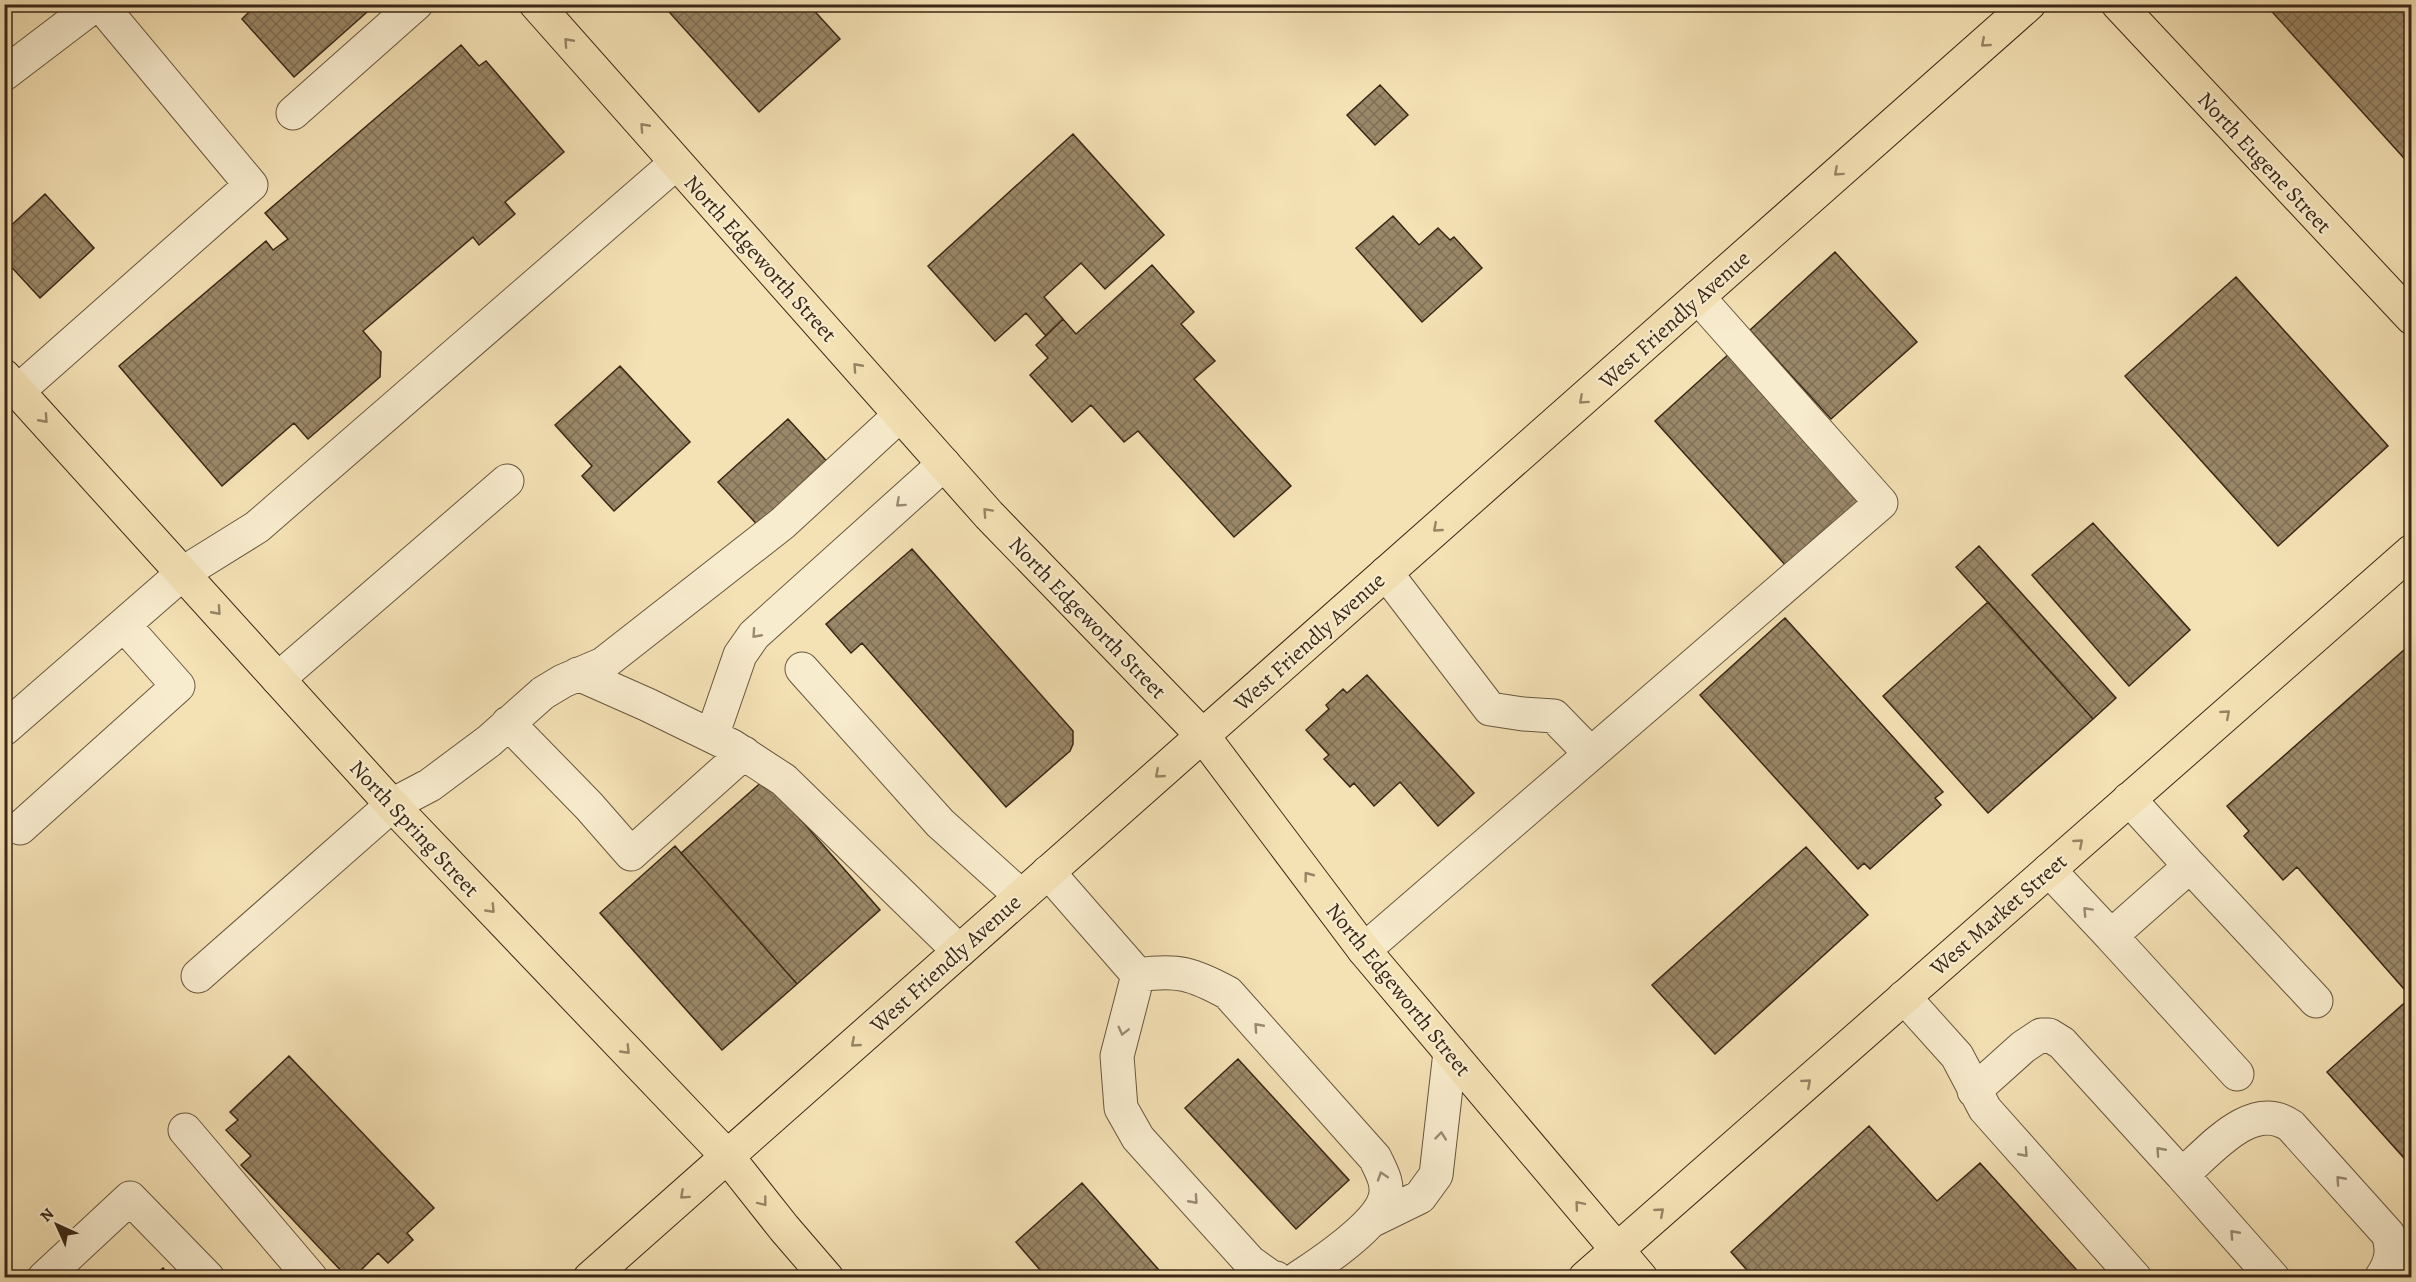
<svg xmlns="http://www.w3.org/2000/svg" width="2416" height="1282" font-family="Alegreya,serif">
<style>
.building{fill:url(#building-cross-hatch);stroke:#3a2716;stroke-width:1.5}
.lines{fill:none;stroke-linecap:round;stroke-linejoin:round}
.minor-casing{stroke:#68563e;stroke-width:35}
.major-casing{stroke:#3a2716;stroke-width:35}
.minor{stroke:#f8ecce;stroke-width:33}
.major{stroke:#f4e1b4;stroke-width:33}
.oneway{stroke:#978465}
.oneway2{stroke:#998a72}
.labels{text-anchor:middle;stroke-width:4.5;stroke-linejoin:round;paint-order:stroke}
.street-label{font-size:22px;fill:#3a2716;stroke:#f8ecce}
</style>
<defs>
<pattern id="building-cross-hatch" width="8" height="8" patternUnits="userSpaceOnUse" patternTransform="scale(1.5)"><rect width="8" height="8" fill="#9b8868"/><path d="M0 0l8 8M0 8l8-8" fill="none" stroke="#7f6f55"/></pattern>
</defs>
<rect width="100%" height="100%" fill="#f4e1b4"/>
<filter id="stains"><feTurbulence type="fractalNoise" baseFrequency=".00333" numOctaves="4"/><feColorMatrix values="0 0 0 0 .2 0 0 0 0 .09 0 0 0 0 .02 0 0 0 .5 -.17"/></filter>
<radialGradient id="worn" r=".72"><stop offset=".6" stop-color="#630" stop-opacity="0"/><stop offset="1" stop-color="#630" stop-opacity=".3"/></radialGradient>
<path class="building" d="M257,4H376L294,77L242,19Z
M662,4H808L840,39L759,112Z
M2265,4H2412V167Z
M461,45L479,66L486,61L564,152L505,202L515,214L479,245L473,237L363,331L381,352L380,377L308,439L294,423L222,486L119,366L266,241L273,250L288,239L265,213Z
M1380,85L1408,115L1375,145L1347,115Z
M1073,134L1164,235L1105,289L1081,263L1044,297L1063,319L1046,336L1026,313L995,341L928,266Z
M45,194L94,248L40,298L4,259V232Z
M1393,216L1419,245L1438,228L1450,240L1454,237L1482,268L1422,322L1356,248Z
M1835,252L1917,342L1831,419L1750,330Z
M1152,265L1194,312L1181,324L1215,361L1194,379L1291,486L1234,537L1138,431L1124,442L1091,405L1072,422L1030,375L1048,358L1036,345L1063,319L1076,334Z
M2236,277L2388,446L2278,546L2125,376Z
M1731,352L1864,499L1788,568L1655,421Z
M620,366L690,442L614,511L582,476L592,466L555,425Z
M788,419L833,468L763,531L718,482Z
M2093,523L2190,630L2129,686L2032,575Z
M1979,546L2116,698L2093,719L1956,567Z
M912,549L1073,731V744L1070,751L1006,807L862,643L851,653L826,624Z
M1988,602L2093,719L1988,813L1883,696Z
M1785,618L1943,792L1935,798L1941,805L1870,869L1864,863L1858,869L1700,695Z
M2412,643V1167L2327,1072L2411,997L2297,867L2283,880L2244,836L2249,831L2227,806Z
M1367,675L1474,793L1438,826L1400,782L1374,806L1354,783L1350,787L1324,759L1329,755L1306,730L1329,709L1326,705L1343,689L1347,693Z
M765,779L880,910L797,984L681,853Z
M675,846L797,984L722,1050L600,913Z
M1806,847L1868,915L1715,1054L1652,985Z
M289,1056L434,1208L407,1233L413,1240L388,1263L378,1253L353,1278H348L241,1165L251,1156L226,1130L238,1120L230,1112Z
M1238,1059L1349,1180L1296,1229L1185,1108Z
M1869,1126L1937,1201L1980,1163L2084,1278H1754L1731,1252Z
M1082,1183L1166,1278H1047L1016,1242Z
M163,1268L172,1278H152Z"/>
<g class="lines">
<g class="minor-casing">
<path id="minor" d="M4,74L96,4
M293,113L416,4
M18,391L251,185L100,4
M1386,573L1490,709L1523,714L1554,716L1591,754
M802,669L940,823L1021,896
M578,674L648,705L732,746L784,780L959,951
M278,679L507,481
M508,723L589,806L631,854L744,753
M4,729L183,573L257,527L676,163
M712,736L740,655L754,635L944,464
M20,828L178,686L124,625
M2190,866L2316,1001
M2049,870L2111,936L2190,866L2129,799
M1048,872L1138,975
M2111,936L2237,1074
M1364,950L1881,503L1698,297
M1138,975C1178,969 1193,974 1228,993L1375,1158C1381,1171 1389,1183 1385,1198C1378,1225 1321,1263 1298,1278
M1138,975L1117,1056L1121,1108L1138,1138L1250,1262L1271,1277L1276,1278
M198,976L392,805L430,785L489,741L543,693L563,681L603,664L783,523L900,415
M1904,997L1957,1056L1985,1109L2135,1278
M1974,1091L2023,1047L2041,1035H2049L2062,1043L2182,1175C2210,1151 2252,1098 2291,1126L2388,1234C2394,1251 2391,1263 2381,1278
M185,1130L311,1278
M2182,1175L2273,1278
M1371,1221L1420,1197L1436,1175L1450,1052
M44,1278L130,1198L208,1278"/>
</g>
<g class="major-casing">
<path id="major" d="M536,4L989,515L1203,736L1364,950L1641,1278
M2118,4L2412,318
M4,376L392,805L727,1156L784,1228L827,1278
M590,1278L2029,4
M1585,1278L2412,551"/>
</g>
<use href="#minor" class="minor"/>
<use href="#major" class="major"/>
</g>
<defs><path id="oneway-chevron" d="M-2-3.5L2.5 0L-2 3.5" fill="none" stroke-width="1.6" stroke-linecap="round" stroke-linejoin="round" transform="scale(1.5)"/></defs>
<g class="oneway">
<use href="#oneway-chevron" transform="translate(568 42) rotate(-132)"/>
<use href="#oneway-chevron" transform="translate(1985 43) rotate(139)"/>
<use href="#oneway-chevron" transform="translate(644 127) rotate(-132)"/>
<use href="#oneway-chevron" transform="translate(1838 172) rotate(138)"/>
<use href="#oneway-chevron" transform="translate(857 367) rotate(-132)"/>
<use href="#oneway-chevron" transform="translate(1583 400) rotate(138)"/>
<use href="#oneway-chevron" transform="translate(44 419) rotate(48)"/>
<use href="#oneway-chevron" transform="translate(987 512) rotate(-133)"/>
<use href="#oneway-chevron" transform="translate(1437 528) rotate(139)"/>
<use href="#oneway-chevron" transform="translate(217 611) rotate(48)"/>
<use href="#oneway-chevron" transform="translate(2226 714) rotate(-41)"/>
<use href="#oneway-chevron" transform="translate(1159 774) rotate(139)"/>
<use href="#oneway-chevron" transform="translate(2079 843) rotate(-41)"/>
<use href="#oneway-chevron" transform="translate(1308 876) rotate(-127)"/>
<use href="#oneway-chevron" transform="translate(491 909) rotate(46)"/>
<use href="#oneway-chevron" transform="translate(855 1043) rotate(139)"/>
<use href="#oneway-chevron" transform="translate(626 1050) rotate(46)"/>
<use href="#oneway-chevron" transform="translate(1807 1083) rotate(-41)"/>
<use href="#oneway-chevron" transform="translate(684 1195) rotate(138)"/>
<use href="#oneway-chevron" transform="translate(763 1202) rotate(52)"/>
<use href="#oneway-chevron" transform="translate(1579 1205) rotate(-130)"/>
<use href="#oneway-chevron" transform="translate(1660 1212) rotate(-41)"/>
</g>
<g class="oneway2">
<use href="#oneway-chevron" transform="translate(900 503) rotate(138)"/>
<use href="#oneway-chevron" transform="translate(756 634) rotate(132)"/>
<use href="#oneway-chevron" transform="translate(2087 911) rotate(-133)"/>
<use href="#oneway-chevron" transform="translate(1258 1027) rotate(-132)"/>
<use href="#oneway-chevron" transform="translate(1123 1031) rotate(104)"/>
<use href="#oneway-chevron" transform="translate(1441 1136) rotate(-84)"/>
<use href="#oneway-chevron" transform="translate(2160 1151) rotate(-132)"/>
<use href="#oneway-chevron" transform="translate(2024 1153) rotate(48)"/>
<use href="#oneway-chevron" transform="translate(1382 1176) rotate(-108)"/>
<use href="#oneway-chevron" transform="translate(2340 1180) rotate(-132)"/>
<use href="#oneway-chevron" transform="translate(1194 1200) rotate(48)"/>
<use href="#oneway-chevron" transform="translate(2234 1234) rotate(-132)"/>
</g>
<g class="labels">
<g class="street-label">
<text transform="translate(2265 162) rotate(47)" y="8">North Eugene Street</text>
<text transform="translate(761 258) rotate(48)" y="8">North Edgeworth Street</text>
<text transform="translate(1674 319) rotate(-42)" y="8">West Friendly Avenue</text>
<text transform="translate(1088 617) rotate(46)" y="8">North Edgeworth Street</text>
<text transform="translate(1309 641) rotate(-42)" y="8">West Friendly Avenue</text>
<text transform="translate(415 828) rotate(47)" y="8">North Spring Street</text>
<text transform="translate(1998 914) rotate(-41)" y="8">West Market Street</text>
<text transform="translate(945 963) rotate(-42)" y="8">West Friendly Avenue</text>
<text transform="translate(1399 989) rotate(51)" y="8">North Edgeworth Street</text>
</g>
</g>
<rect width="2416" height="1282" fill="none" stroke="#f4e1b4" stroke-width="24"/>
<rect x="6" y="6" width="2404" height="1270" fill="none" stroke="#3a2716" stroke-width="3"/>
<rect x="12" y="12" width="2392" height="1258" fill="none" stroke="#3a2716" stroke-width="1.5"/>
<g transform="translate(57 1225) rotate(315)" stroke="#f8ecce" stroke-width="4.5" paint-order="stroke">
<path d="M0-4.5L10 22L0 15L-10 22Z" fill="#3a2716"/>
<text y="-9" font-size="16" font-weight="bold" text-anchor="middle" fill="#3a2716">N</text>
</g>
<rect width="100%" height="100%" filter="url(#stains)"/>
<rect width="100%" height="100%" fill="url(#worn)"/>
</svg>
